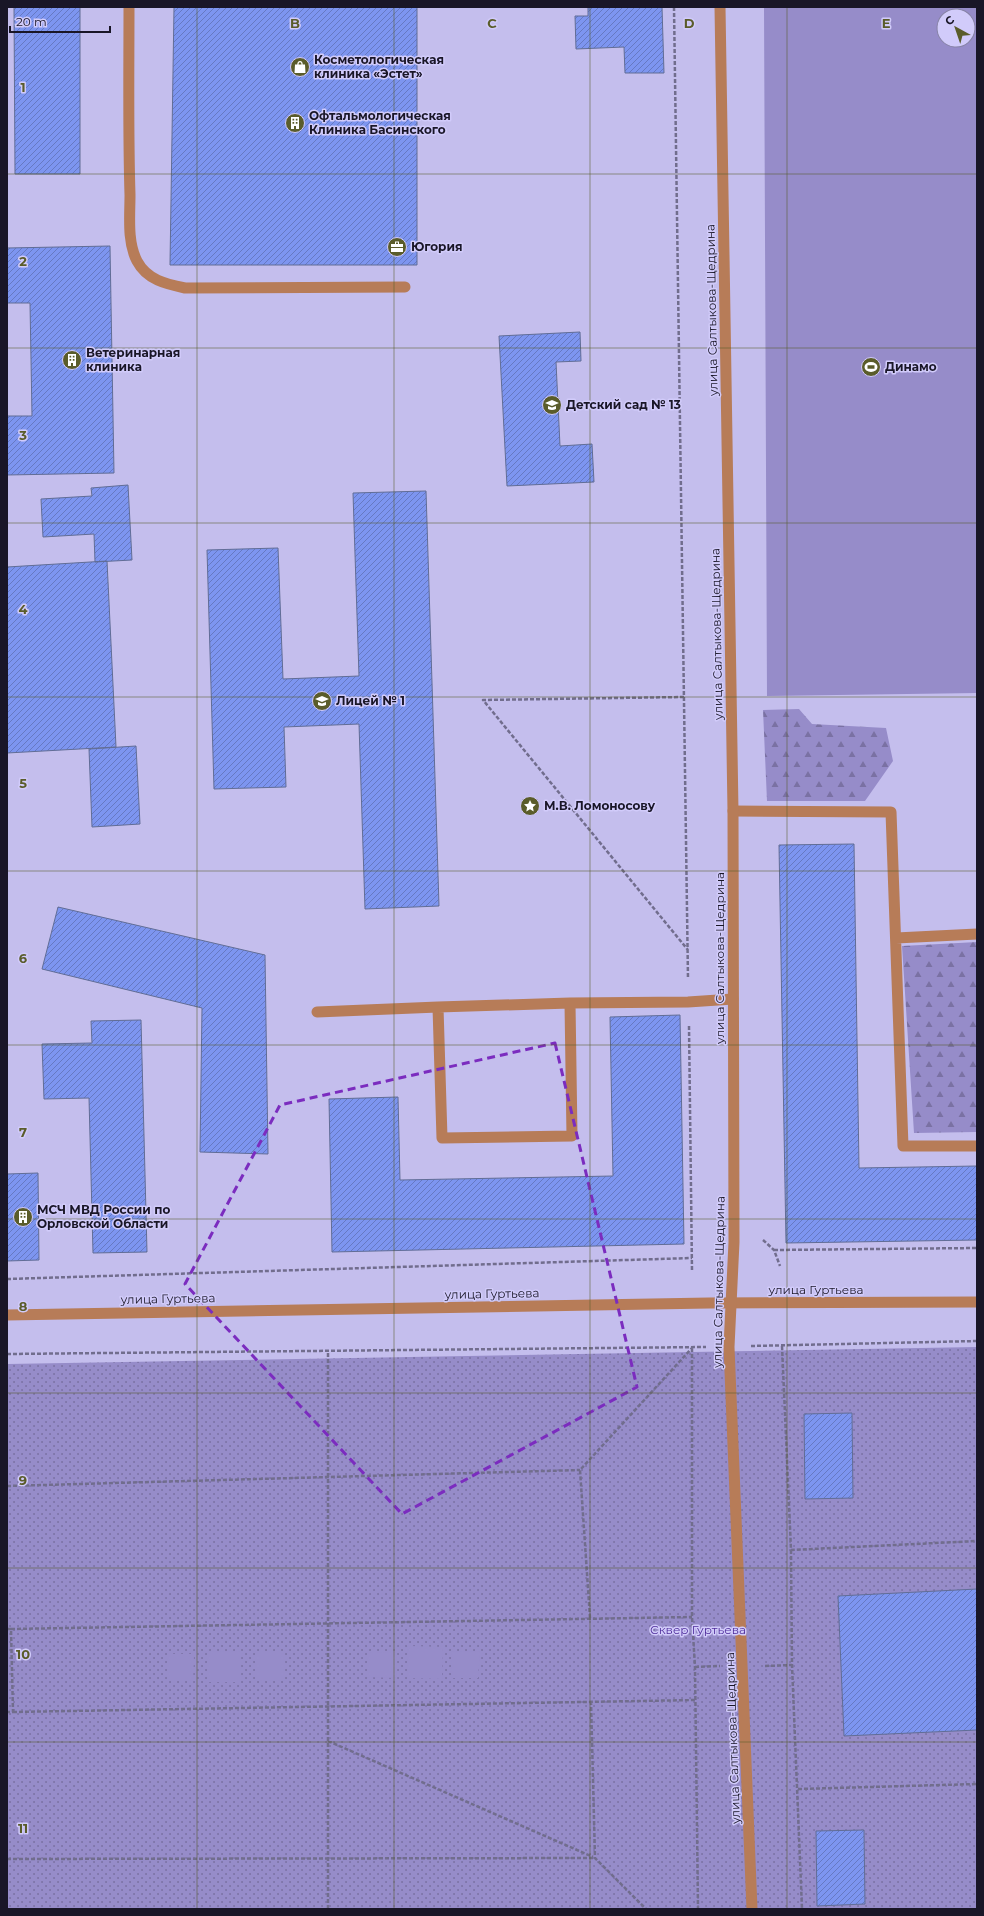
<svg xmlns="http://www.w3.org/2000/svg" width="984" height="1916" font-family="Montserrat,sans-serif">
<style>
.grass{fill:url(#grass-dots)}
.forest{fill:url(#forest-firs)}
.garden{fill:#968cc9;fill-rule:evenodd}
.building{fill:url(#building-hatch);stroke:#616d96}
.lines{fill:none;stroke-linecap:round;stroke-linejoin:round}
.path{stroke:#716d8d;stroke-width:2.5;stroke-dasharray:4 2;stroke-linecap:butt}
.service{stroke:#b77c58;stroke-width:11}
.minor{stroke:#b77c58;stroke-width:11}
.tertiary{stroke:#b77c58;stroke-width:11}
.marked{fill:none;stroke:#7b2cbf;stroke-width:3;stroke-dasharray:8 5;stroke-linejoin:round}
.grid{fill:none;stroke:#5a5c2a;stroke-width:1;stroke-opacity:0.55}
.labels{text-anchor:middle;stroke-width:3;stroke-linejoin:round;paint-order:stroke}
.poi-label{font-size:12px;font-weight:bold;fill:#191627;stroke:#d1cbfa;text-anchor:start}
.street-label{font-size:12px;fill:#191627;stroke:#d1cbfa}
.park-label{font-size:12px;fill:#4e2c9a;stroke:#d1cbfa}
.grid-label{font-size:13px;text-anchor:middle;font-weight:bold;fill:#5a5c2a;stroke:#d1cbfa;stroke-width:3;stroke-linejoin:round;paint-order:stroke}
</style>
<defs>
<pattern id="grass-dots" width="8" height="8" patternUnits="userSpaceOnUse"><rect width="8" height="8" fill="#968cc9"/><path d="M2 2h.1M6 6h.1" fill="none" stroke="#7a71a3" stroke-width="1.8" stroke-linecap="round"/></pattern>
<pattern id="forest-firs" width="22" height="20" patternUnits="userSpaceOnUse"><rect width="22" height="20" fill="#968cc9"/><path d="M5 1l3.5 6h-7zM16 11l3.5 6h-7z" fill="#7a71a3"/></pattern>
<pattern id="building-hatch" width="6" height="6" patternUnits="userSpaceOnUse"><rect width="6" height="6" fill="#7d95f0"/><path d="M-1 1l2-2M0 6l6-6M5 7l2-2" fill="none" stroke="#6679c2"/></pattern>
</defs>
<rect width="100%" height="100%" fill="#c4beed"/>
<path class="grass" d="M977,1347V1909H7V1364Z"/>
<path class="forest" d="M799,709L812,724L886,728L893,761L865,801H767L763,710Z
M977,942V1132L914,1133L902,946Z"/>
<path class="garden" d="M764,7H977V693L767,696ZM944,16H968V40H944Z
M408,1646L443,1647L442,1679L407,1678Z
M240,1651V1682H208V1652Z
M452,1651L480,1652L478,1678H451Z
M367,1652L397,1653L396,1678L367,1677Z
M255,1653H285V1680L255,1681Z
M168,1654H194L193,1679H168Z"/>
<path class="building" d="M14,7H80V174H15Z
M174,7H417V265H170Z
M588,7H662L664,73H625L624,47L576,49L575,16H588Z
M110,246L114,473L7,475V416H32L30,303H7V248Z
M580,332L581,361L556,362L560,446L592,444L594,482L507,486L499,336Z
M128,485L132,560L95,562L94,534L43,537L41,499L92,496L91,488Z
M426,491L439,906L365,909L359,724L284,727L286,787L214,789L207,550L278,548L283,679L359,676L353,493Z
M107,561L116,747L7,753V567Z
M136,746L140,824L92,827L89,749Z
M854,844L859,1168L977,1166V1240L786,1243L779,845Z
M58,907L265,955L268,1154L200,1152L202,1008L42,969Z
M680,1015L684,1244L332,1252L329,1099L398,1097L400,1180L613,1176L610,1017Z
M141,1020L147,1252L93,1253L89,1098L44,1099L42,1044L92,1043L91,1021Z
M38,1173L39,1260L7,1261V1174Z
M852,1413L853,1498L805,1499L804,1414Z
M977,1589V1730L844,1736L838,1596Z
M864,1830L865,1904L817,1906L816,1831Z"/>
<g class="lines">
<path class="path" d="M674,7L688,979
M684,697L483,700L688,950
M689,1026L692,1271
M763,1240L774,1250L780,1266
M774,1250L977,1248
M7,1279L692,1258
M751,1346L977,1341
M782,1346L791,1550L977,1541
M692,1348V1617L695,1667L698,1909
M7,1354L706,1347
M7,1486L580,1470
M791,1550L792,1665L802,1909
M590,1618L580,1470L692,1348
M7,1629H11L13,1712H7
M11,1629L692,1617
M765,1666L792,1665
M695,1667L720,1666
M591,1701L595,1858L646,1909
M13,1712L696,1700
M328,1741L593,1857
M798,1789L977,1784
M7,1859L595,1858
M328,1909V1351"/>
<path class="service" d="M129,7C129,70 128,132 130,195C130,216 127,242 137,261C147,280 166,284 185,288L405,287
M733,811L891,812L903,1146H977
M896,938L977,934
M570,1003L438,1007L442,1138L572,1136L570,1003L688,1002L733,999
M317,1012L438,1007"/>
<path class="minor" d="M7,1315L709,1303L977,1302"/>
<path class="tertiary" d="M720,7L733,811L734,1242L729,1347L752,1909"/>
</g>
<path class="marked" d="M555,1043L637,1387L402,1514L185,1284L280,1105Z"/>
<path class="grid" d="M197,7V1909M394,7V1909M590,7V1909M787,7V1909M7,174H977M7,348H977M7,523H977M7,697H977M7,871H977M7,1045H977M7,1219H977M7,1393H977M7,1568H977M7,1742H977"/>
<defs>
<g id="shop-disc" transform="scale(1)"><circle r="9.5" fill="#5a5c2a" stroke="#d1cbfa"/><path d="M-5-2.5h2.3a2.7 3.5 0 0 1 5.4 0H5L5.5 6h-11ZM-1.5-2.5h3a1.5 2.3 0 0 0-3 0Z" fill="#fff"/></g>
<g id="building-disc" transform="scale(1)"><circle r="9.5" fill="#5a5c2a" stroke="#d1cbfa"/><path d="M-4-6H4V6H1V3H-1V6H-4ZM-2.5-4.3h1.7v1.8h-1.7ZM.8-4.3h1.7v1.8H.8ZM-2.5-1h1.7V.8h-1.7ZM.8-1h1.7V.8H.8Z" fill="#fff"/></g>
<g id="office-disc" transform="scale(1)"><circle r="9.5" fill="#5a5c2a" stroke="#d1cbfa"/><path d="M-6-3h4V-5.5h4V-3h4V5H-6ZM-1-4.5V-3h2v-1.5ZM-6 0V1H6V0Z" fill="#fff"/></g>
<g id="stadium-disc" transform="scale(1)"><circle r="9.5" fill="#5a5c2a" stroke="#d1cbfa"/><path d="M0-5a6.5 5 0 1 0 0 10a6.5 5 0 1 0 0-10ZM-3.5-1.8h7v3.6h-7Z" fill="#fff"/></g>
<g id="school-disc" transform="scale(1)"><circle r="9.5" fill="#5a5c2a" stroke="#d1cbfa"/><path d="M0-5L7-2L0 1L-7-2ZM-4 1L0 2.5L4 1V4Q0 6-4 4Z" fill="#fff"/></g>
<g id="sight-disc" transform="scale(1)"><circle r="9.5" fill="#5a5c2a" stroke="#d1cbfa"/><path d="M0-6L1.8-2.2L6-1.7L2.9 1.2L3.7 5.4L0 3.3L-3.7 5.4L-2.9 1.2L-6-1.7L-1.8-2.2Z" fill="#fff"/></g>
</defs>
<g fill-rule="evenodd">
<use href="#shop-disc" x="300" y="67"/>
<use href="#building-disc" x="295" y="123"/>
<use href="#office-disc" x="397" y="247"/>
<use href="#building-disc" x="72" y="360"/>
<use href="#stadium-disc" x="871" y="367"/>
<use href="#school-disc" x="552" y="405"/>
<use href="#school-disc" x="322" y="701"/>
<use href="#sight-disc" x="530" y="806"/>
<use href="#building-disc" x="23" y="1217"/>
</g>
<g class="labels">
<g class="poi-label">
<text x="314" y="64">Косметологическая<tspan x="314" dy="14">клиника «Эстет»</tspan></text>
<text x="309" y="120">Офтальмологическая<tspan x="309" dy="14">Клиника Басинского</tspan></text>
<text x="411" y="251">Югория</text>
<text x="86" y="357">Ветеринарная<tspan x="86" dy="14">клиника</tspan></text>
<text x="885" y="371">Динамо</text>
<text x="566" y="409">Детский сад № 13</text>
<text x="336" y="705">Лицей № 1</text>
<text x="544" y="810">М.В. Ломоносову</text>
<text x="37" y="1214">МСЧ МВД России по<tspan x="37" dy="14">Орловской Области</tspan></text>
</g>
<g class="street-label">
<text transform="translate(712 310) rotate(-91)" y="4">улица Салтыкова-Щедрина</text>
<text transform="translate(717 634) rotate(-91)" y="4">улица Салтыкова-Щедрина</text>
<text transform="translate(720 958) rotate(-90)" y="4">улица Салтыкова-Щедрина</text>
<text transform="translate(719 1282) rotate(-89)" y="4">улица Салтыкова-Щедрина</text>
<text x="816" y="1294">улица Гуртьева</text>
<text transform="translate(492 1294) rotate(-1)" y="4">улица Гуртьева</text>
<text transform="translate(168 1299) rotate(-1)" y="4">улица Гуртьева</text>
<text transform="translate(733 1738) rotate(-92)" y="4">улица Салтыкова-Щедрина</text>
</g>
<g class="park-label">
<text x="698" y="1634">Сквер Гуртьева</text>
</g>
</g>
<g class="grid-label">
<text x="295" y="28">B</text>
<text x="492" y="28">C</text>
<text x="689" y="28">D</text>
<text x="886" y="28">E</text>
<text x="23" y="92">1</text>
<text x="23" y="266">2</text>
<text x="23" y="440">3</text>
<text x="23" y="614">4</text>
<text x="23" y="788">5</text>
<text x="23" y="963">6</text>
<text x="23" y="1137">7</text>
<text x="23" y="1311">8</text>
<text x="23" y="1485">9</text>
<text x="23" y="1659">10</text>
<text x="23" y="1833">11</text>
</g>
<rect width="984" height="1916" fill="none" stroke="#191627" stroke-width="16"/>
<g transform="translate(956 28) rotate(320)"><circle r="19" fill="#d1cbfa" stroke="#8783a6"/>
<path d="M0-3L7 15L0 10L-7 15Z" fill="#5a5c2a"/>
<text y="-6" font-size="11" font-weight="bold" text-anchor="middle" fill="#191627">С</text>
</g>
<path d="M10 26v6h100v-6" fill="none" stroke="#191627" stroke-width="2"/>
<text x="16" y="26" font-size="12" fill="#191627" stroke="#d1cbfa" stroke-width="3" paint-order="stroke">20 m</text>
</svg>
